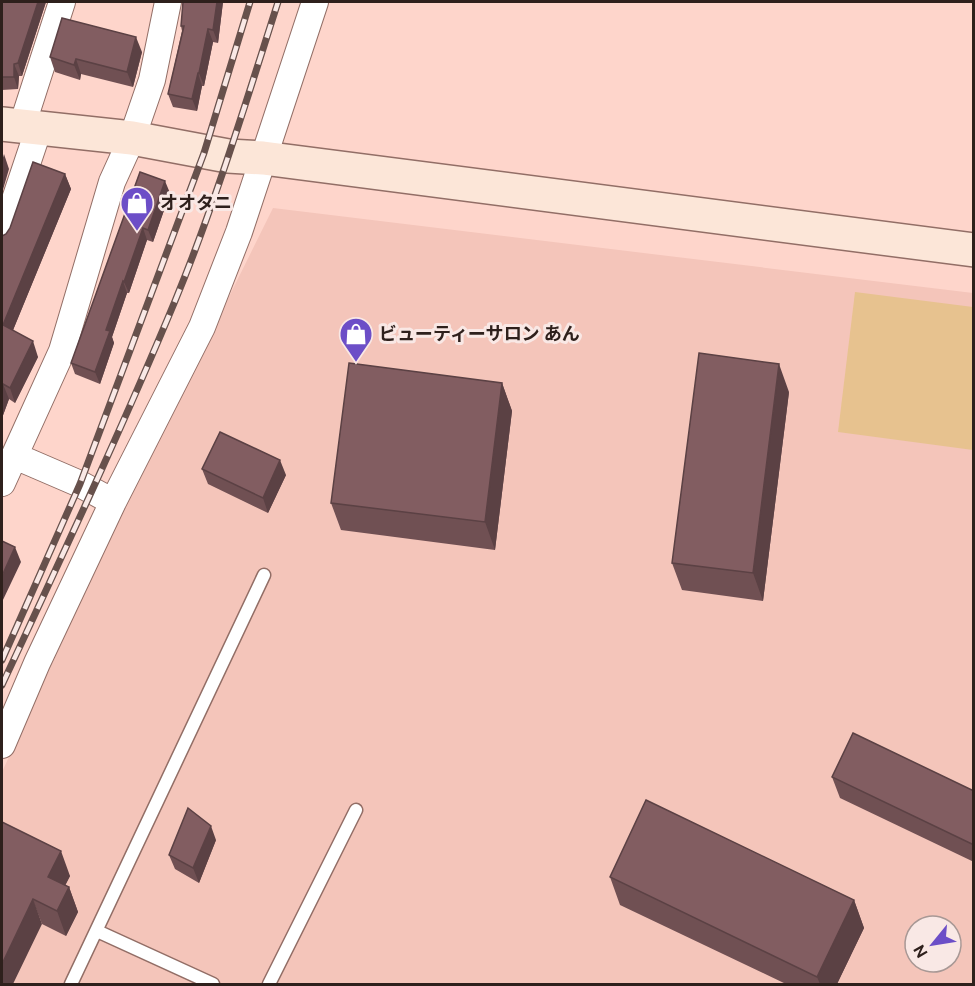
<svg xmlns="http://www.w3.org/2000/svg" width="975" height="986" font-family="Ubuntu,'Noto Sans JP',sans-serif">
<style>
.built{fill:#f4c5ba;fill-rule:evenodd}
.green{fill:#e7c28f}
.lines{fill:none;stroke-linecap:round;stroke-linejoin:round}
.lane-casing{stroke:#926e66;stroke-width:15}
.street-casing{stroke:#926e66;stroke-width:28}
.secondary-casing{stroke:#926e66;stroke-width:36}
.lane{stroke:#fff;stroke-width:12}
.street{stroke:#fff;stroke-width:26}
.secondary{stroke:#fce6d8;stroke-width:33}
.rail-casing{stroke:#67514c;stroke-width:7}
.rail{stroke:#f9e8e5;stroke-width:4.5;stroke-dasharray:14;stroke-linecap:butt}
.wall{fill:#705053}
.shaded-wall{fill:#5b4144}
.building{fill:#825d61;stroke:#5b4144;stroke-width:1.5}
.labels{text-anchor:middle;stroke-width:6;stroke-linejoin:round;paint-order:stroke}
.poi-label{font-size:18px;font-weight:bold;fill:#2e201c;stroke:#f9e8e5;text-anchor:start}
</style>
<rect width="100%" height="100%" fill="#fed5cb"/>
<path class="built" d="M273,208L973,293V984H2V772L114,529ZM915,926H951V962H915Z"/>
<path class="green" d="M855,292L973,307V450L838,432Z"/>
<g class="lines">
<g class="lane-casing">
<path id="lane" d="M97,931L213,984
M71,984L264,575
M269,984L356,810"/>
</g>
<g class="street-casing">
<path id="street" d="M22,126L62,2
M2,238L39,128
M15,456L80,484L113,502
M2,483L62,351L112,182L132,138L152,80L168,2
M2,745L37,663L113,502L202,327L239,232L315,2"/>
</g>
<g class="secondary-casing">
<path id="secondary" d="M2,124L132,138L228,156L263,158L974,250"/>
</g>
<use href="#lane" class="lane"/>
<use href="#street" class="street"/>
<use href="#secondary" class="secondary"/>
<g class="rail-casing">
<path id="rail" d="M2,660L80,484L204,153L250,2
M2,685C61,558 121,431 175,301C215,204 246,102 278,2"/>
</g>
<use href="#rail" class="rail"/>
</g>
<path class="wall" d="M2,2H46L22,76H19L18,89L2,90Z
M223,2L218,43L213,42L204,86H202L197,111L173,107L168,94L182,31L181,26Z
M142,52L133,87L81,74L80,80L55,72L50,57Z
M140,172L170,193L153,242L147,240L129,293H127L112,337L114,343L100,384L75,374L71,363Z
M65,174L71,189L13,330L38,357L15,403L9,399L2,418L6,234Z
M502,383L512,411L495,550L341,530L331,503Z
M789,392L763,601L682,590L672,563Z
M202,469L286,475L268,513L208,484Z
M832,777L974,791V862L840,798Z
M2,822L70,876L65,885L69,887L78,912L66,936L42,924Z
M216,840L199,883L175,869L169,855Z
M610,877L854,900L864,928L837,984H786L620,905Z"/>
<path class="shaded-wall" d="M38,2H46L22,76L18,63Z
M217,2H223L218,43L213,30Z
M208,29L213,42L204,86L199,73Z
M136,37L142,52L133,87L127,72Z
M76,59L81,74L80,80L74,65Z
M14,64L19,76L18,89L14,77Z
M198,73L202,86L197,111L192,99Z
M4,154L9,169L2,193V161Z
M65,174L71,189L9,340L3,325Z
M165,181L170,193L153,242L148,230Z
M143,228L147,240L129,293L124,282Z
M123,281L127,293L112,337L114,343L100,384L95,372L106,330Z
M33,341L38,357L15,403L10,388Z
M779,364L789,392L763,601L753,573Z
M502,383L512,411L495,550L485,522Z
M3,384L9,399L2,418V389Z
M280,460L286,475L268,513L263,498Z
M15,547L21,562L2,602V576Z
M211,826L216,840L199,883L193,868Z
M61,851L70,876L57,902L48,877Z
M69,887L78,912L66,936L57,911Z
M33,899L42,924L13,984H2V964Z
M854,900L864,928L837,984H820L817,977Z"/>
<path class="building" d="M2,2H38L18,63L14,64V77H2Z
M183,2H217L213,30L208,29L199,73H198L192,99L168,94L184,26H181Z
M62,18L136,37L127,72L76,59L74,65L50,57Z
M33,162L65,174L3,325L33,341L10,388L3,384L2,389V236L6,234L10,228Z
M140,172L165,181L148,230L143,228L124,282L123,281L106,330L110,331L95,372L71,363Z
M699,353L779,364L753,573L672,563Z
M349,363L502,383L485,522L331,503Z
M220,432L280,460L263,498L202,469Z
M2,541L15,547L2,576Z
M853,733L974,791V845L832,777Z
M646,800L854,900L817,977L610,877Z
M188,808L211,826L193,868L169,855Z
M2,822L61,851L48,877L69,887L57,911L33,899L2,964Z"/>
<defs>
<g id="shop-pin" transform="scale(1.725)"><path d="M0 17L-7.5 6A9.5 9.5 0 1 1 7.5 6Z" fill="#6c4ec7" stroke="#f9e8e5"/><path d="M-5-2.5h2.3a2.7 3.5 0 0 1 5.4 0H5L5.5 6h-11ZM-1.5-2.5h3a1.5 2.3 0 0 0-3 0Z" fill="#fff"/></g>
</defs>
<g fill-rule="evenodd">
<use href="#shop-pin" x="137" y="203"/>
<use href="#shop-pin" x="356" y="334"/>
</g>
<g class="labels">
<g class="poi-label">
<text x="160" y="209">オオタニ</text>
<text x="379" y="340">ビューティーサロン あん</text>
</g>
</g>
<rect width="975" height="986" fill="none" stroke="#2e201c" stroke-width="6"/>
<g transform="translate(933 944) rotate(240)"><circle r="28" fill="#f9e8e5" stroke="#a89895" stroke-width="1.5"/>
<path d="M0-4.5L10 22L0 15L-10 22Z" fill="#6c4ec7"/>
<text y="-9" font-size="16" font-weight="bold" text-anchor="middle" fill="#2e201c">N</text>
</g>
</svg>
